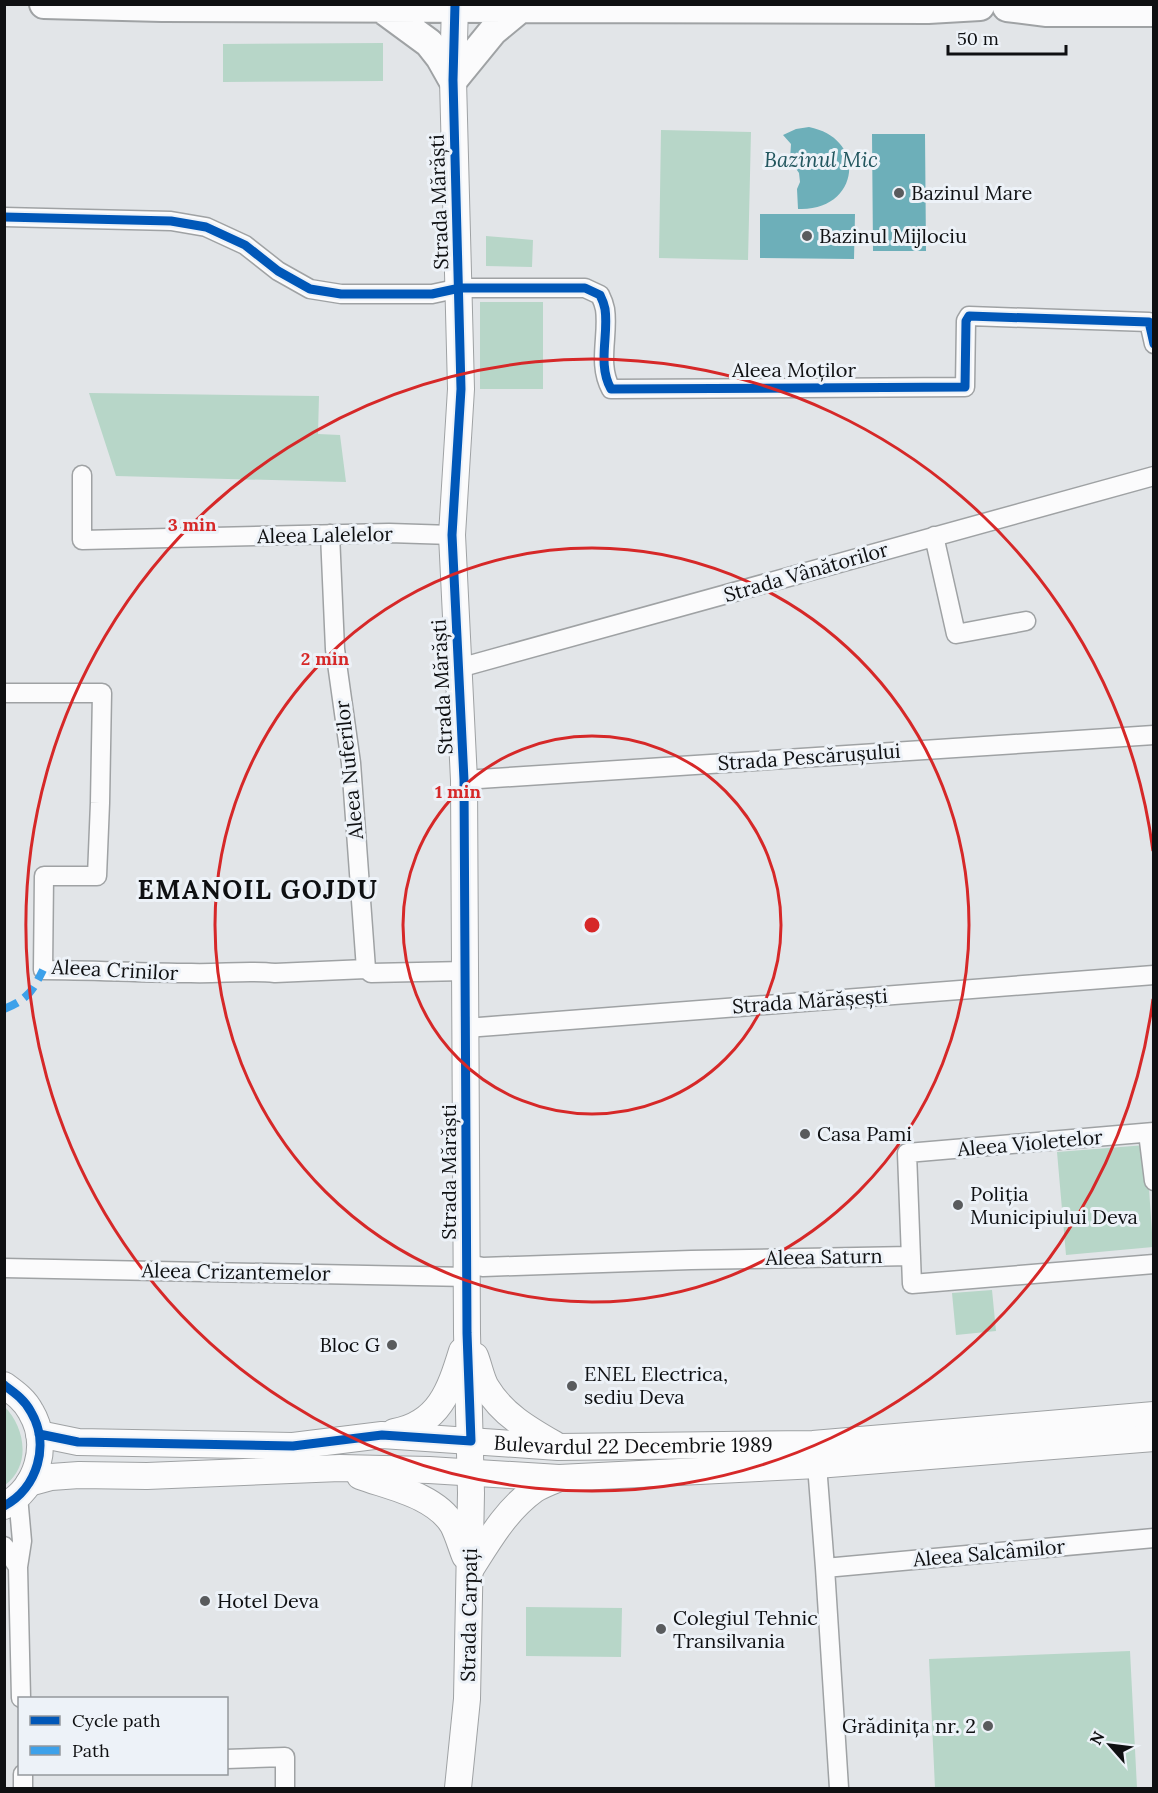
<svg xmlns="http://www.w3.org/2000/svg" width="1158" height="1793" font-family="Lora,serif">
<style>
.green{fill:#b7d6c8}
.water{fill:#6dafb9}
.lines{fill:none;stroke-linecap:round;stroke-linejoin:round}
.minor-casing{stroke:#9fa2a4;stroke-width:21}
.secondary-casing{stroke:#9fa2a4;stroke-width:28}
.primary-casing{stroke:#9fa2a4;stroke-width:32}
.minor{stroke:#fbfbfc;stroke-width:18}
.secondary{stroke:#fbfbfc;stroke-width:26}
.primary{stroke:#fbfbfc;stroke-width:28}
.quiet{stroke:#3da1ea;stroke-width:8;stroke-dasharray:15 8;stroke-linecap:butt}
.cycleway-casing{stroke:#edf2f8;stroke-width:13}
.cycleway{stroke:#0057b8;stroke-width:9}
.ring{fill:none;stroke:#d62828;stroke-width:3}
.poi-dot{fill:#595b5d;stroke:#edf2f8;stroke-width:2}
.labels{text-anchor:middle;stroke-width:6;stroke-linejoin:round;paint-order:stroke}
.poi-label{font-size:20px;fill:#0f1012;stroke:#edf2f8;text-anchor:start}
.street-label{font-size:20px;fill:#0f1012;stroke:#edf2f8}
.water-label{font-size:21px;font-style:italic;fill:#23575f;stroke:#edf2f8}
.district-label{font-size:26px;font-weight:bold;letter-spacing:1.5px;fill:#0f1012;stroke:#edf2f8}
.centre{fill:#d62828;stroke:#edf2f8;stroke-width:3}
.ring-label{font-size:18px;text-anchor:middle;font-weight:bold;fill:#d62828;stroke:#edf2f8;stroke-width:6;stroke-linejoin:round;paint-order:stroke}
</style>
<rect width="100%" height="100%" fill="#e2e5e8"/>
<path class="green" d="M383,43V81L223,82V44Z
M661,130L751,132L748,260L659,258Z
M486,236L533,240L532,267L486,266Z
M480,302H543V389H480Z
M89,393L319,396L318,434L340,435L346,482L116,476Z
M1146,1145L1153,1247L1066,1255L1057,1152Z
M992,1290L996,1331L956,1335L952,1293Z
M4,1406C25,1427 32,1465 5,1485Z
M526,1607L622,1608L621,1657L526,1656Z
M1130,1651L1137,1788H935L929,1659Z"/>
<path class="water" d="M809,127C869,139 859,212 798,209L797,189L800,182L799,173L790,160L791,144L783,135L796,129Z
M872,134H925L926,251H873Z
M760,214H855L854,259L760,258Z"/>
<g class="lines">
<g class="minor-casing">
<path id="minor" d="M4,217L171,221L206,227L245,245L278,271L310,289L341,294H432L460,288H585L600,295C602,299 604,304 605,309C609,335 597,364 611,389L965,387L966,321L969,316L1149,322L1154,344
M82,475V540L389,533L452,535
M330,534L335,649L351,763L366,969
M934,536L956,634L1026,621
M459,668L1154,476
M4,693H102L100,803L97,876H44L43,970C93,970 142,973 191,973C219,974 247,970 275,973L366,969L371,973L465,971
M464,780L1154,735
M466,1028L1154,975
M1154,1132L907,1153L912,1284L1154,1264
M1148,1133L1154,1181
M468,1264L483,1267L691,1260L911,1256
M4,1268L468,1277
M817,1465L825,1568L839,1788
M4,1546L18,1567L21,1698
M18,1567L22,1541L18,1496
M825,1568L1154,1538
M226,1759L285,1757V1788
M23,1774V1788"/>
</g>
<g class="secondary-casing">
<g id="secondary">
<path d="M455,4L453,80L461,389L452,535L464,780L467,1333L471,1493L467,1699L458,1788"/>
<path d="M475,1356C479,1366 481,1378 486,1387C502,1414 528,1429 554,1444"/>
<path d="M4,1385C15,1393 25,1400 31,1412C50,1444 38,1488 4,1506"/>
<path d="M394,1432C439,1424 450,1390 462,1351"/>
<path id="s1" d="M39,1434L78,1442L293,1446L382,1435L558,1447L813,1444L1154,1415"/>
<path d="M360,1476C390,1487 435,1495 453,1525C458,1535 461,1546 465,1556"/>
<path d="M29,1483L51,1477L79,1475L147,1476L340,1468L429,1470L559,1478L817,1465L1154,1438"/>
<path d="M470,1570C488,1542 505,1511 534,1490C541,1485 551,1482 559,1478"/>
</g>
</g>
<g class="primary-casing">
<path id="primary" d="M44,4L162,7L928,9L980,6
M380,7L429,43L440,57L453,80L493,31L522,7
M1007,7L1047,12H1154"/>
</g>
<use href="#minor" class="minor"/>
<use href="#secondary" class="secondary"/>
<use href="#primary" class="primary"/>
<path class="quiet" d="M4,1009C28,999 32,992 43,970"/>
<g class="cycleway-casing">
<path id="cycleway" d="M4,217L171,221L206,227L245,245L278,271L310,289L341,294H432L460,288H585L600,295C602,299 604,304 605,309C609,335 597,364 611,389L965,387L966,321L969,316L1149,322L1154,344
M4,1385C15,1393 25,1400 31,1412C50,1444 38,1488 4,1506
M39,1434L78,1442L293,1446L382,1435L471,1441L467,1333L464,780L452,535L461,389L453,80L455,4"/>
</g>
<use href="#cycleway" class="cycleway"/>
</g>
<g class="ring">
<circle cx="592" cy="925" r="189"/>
<circle cx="592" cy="925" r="377"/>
<path d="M1153 999A566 566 0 1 1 1153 851"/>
</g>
<g class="poi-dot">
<circle cx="899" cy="193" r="6"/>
<circle cx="807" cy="236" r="6"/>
<circle cx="805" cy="1134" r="6"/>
<circle cx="958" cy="1205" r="6"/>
<circle cx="392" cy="1345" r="6"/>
<circle cx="572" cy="1386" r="6"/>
<circle cx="205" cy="1601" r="6"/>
<circle cx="661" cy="1629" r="6"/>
<circle cx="988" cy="1726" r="6"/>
</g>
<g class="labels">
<g class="poi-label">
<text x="911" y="200">Bazinul Mare</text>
<text x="819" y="243">Bazinul Mijlociu</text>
<text x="817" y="1141">Casa Pami</text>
<text x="970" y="1201">Poliția<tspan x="970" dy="23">Municipiului Deva</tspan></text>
<text x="380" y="1352" text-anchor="end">Bloc G</text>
<text x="584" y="1381">ENEL Electrica,<tspan x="584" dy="23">sediu Deva</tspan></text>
<text x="217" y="1608">Hotel Deva</text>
<text x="673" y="1625">Colegiul Tehnic<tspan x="673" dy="23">Transilvania</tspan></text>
<text x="976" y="1733" text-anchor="end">Grădinița nr. 2</text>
</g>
<g class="street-label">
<text transform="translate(439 202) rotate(-92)" y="7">Strada Mărăști</text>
<text x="794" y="377">Aleea Moților</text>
<text transform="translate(325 535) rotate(-1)" y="7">Aleea Lalelelor</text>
<text transform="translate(806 572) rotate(-16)" y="7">Strada Vânătorilor</text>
<text transform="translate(442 687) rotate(-93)" y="7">Strada Mărăști</text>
<text transform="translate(809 757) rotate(-4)" y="7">Strada Pescărușului</text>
<text transform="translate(349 770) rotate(-96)" y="7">Aleea Nuferilor</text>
<text transform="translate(115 970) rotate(3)" y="7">Aleea Crinilor</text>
<text transform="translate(810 1001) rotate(-4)" y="7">Strada Mărășești</text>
<text transform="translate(1030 1143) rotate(-5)" y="7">Aleea Violetelor</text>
<text transform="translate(449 1172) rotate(-90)" y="7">Strada Mărăști</text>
<text transform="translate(824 1257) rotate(-1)" y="7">Aleea Saturn</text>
<text transform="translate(236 1272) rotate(1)" y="7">Aleea Crizantemelor</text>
<text dy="7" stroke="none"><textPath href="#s1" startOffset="596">Bulevardul 22 Decembrie 1989</textPath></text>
<text transform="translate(989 1553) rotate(-5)" y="7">Aleea Salcâmilor</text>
<text transform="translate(469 1615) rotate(-89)" y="7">Strada Carpați</text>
</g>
<g class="water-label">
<text x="821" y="167">Bazinul Mic</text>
</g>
<g class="district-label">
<text x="258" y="899">EMANOIL GOJDU</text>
</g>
</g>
<circle cx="592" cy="925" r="9" class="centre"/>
<g class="ring-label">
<text x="192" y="531">3 min</text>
<text x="325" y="665">2 min</text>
<text x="458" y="798">1 min</text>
</g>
<rect width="1158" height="1793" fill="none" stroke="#0f1012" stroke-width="12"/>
<rect x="18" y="1697" width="210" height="78" fill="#edf2f8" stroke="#94989c" stroke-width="1.5"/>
<rect x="30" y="1716" width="30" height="9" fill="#0057b8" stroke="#94989c" stroke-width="1.5"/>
<text x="72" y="1727" font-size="18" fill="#0f1012">Cycle path</text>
<rect x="30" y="1746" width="30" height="9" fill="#3da1ea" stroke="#94989c" stroke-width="1.5"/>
<text x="72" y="1757" font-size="18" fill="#0f1012">Path</text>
<g transform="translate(1110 1745) rotate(298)" stroke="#edf2f8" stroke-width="4.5" paint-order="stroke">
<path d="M0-4.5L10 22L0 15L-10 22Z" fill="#0f1012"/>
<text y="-9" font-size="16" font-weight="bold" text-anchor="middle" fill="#0f1012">N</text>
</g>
<path d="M948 45v9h118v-9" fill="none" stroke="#0f1012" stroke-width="3"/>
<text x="957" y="45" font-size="18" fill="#0f1012" stroke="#edf2f8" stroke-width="4.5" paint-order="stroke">50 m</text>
</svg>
